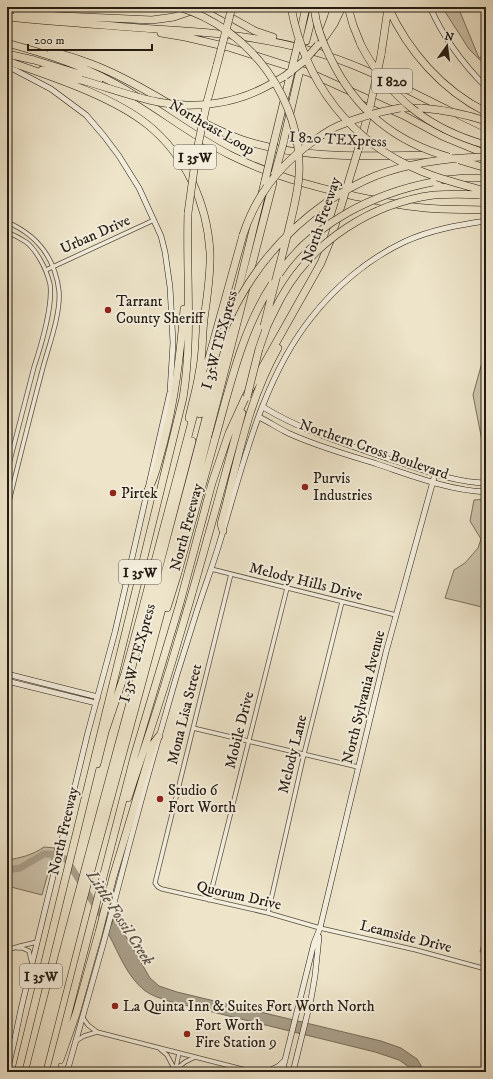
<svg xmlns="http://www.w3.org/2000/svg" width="493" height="1079" font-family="'IM FELL DW Pica',serif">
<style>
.green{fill:#cbc2aa;stroke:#786f5e}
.water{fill:#a9a08b;stroke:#746b5b}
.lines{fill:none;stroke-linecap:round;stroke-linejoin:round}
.river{stroke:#a9a08b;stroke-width:7}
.street-casing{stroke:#564e40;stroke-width:5}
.secondary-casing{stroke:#241c12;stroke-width:6}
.highway-casing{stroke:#241c12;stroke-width:8}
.street{stroke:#f3eddc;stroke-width:3.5}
.secondary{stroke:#f3eddc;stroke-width:5}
.highway{stroke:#ede4c9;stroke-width:7}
.highway-bridge-casing{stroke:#241c12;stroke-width:8;stroke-linecap:butt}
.highway-bridge{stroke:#ede4c9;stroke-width:7}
.poi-dot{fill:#8f2418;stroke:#f3eddc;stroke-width:1.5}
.labels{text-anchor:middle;stroke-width:4;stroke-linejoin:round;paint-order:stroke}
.shield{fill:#f3eddc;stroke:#625b4f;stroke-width:1}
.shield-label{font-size:14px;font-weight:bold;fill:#241c12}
.street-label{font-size:15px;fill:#241c12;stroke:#f3eddc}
.poi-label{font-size:15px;fill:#241c12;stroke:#f3eddc;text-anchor:start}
.water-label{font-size:16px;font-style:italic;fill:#595142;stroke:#f3eddc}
</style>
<rect width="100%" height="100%" fill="#ede4c9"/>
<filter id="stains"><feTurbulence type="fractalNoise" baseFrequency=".005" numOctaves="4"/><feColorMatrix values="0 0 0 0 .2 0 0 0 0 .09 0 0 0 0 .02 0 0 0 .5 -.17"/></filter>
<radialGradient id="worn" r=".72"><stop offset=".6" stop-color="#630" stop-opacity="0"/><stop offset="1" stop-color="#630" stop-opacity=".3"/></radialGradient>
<path class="green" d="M442,7H458L479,58L482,56L486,62V66L469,49Z
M486,348V461L473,395Z
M486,499V608L445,598L454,570L465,563L478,548L481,539L470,521L474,500Z
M44,847L55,848L42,895L7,886V860C20,858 33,855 44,847Z
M486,928V953L480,952Z"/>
<path class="water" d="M114,916L150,978L159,986L177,992L381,1041L401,1048L417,1059L425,1072H416L399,1060L375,1052L172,1002C162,999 152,996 144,990C127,976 119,954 109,935Z"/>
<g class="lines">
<path class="river" d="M7,870L20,868L44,854H50L66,859L115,937"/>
<g class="street-casing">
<path id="street" d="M7,222C37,235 55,258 59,291C61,314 48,348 42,371C30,417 18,464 7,510
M7,232C14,235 20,238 26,242C33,247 37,254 41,261C45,268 48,276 50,284C53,305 41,346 34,367L7,472
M46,270L154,220
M211,569L396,615
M231,574L155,883L158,887L162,889L268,913L320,928L416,950L486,969
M193,728L358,767
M209,900L287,588
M268,913L304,754L342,602
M17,948H22L29,951L31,960
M7,950L20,946L37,942
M83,1018L88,1025L97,1032L254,1072
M76,1041L84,1036L97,1032
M160,1049L167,1055L175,1070L185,1062L195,1057
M175,1072L179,1053"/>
</g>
<g class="secondary-casing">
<path id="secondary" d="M430,7C443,37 463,64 486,87
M7,67L15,70L51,89L86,115L104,136L119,156L139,188L161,236L165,252L170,287L173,343L170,392L154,462L115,632L88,732L21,1009L15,1038L7,1072
M263,407C302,431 346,444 389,459C421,469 452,482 486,483
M259,417C269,422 278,428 288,433C316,446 348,455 377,464C413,476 448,490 486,492
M7,674L98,697
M7,681L96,703
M67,1072C79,1028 92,985 104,941C122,873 139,805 159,737C170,697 182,657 195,617C204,588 215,560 223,531C244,460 264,377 311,318C335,287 368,259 404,242C430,230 458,225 486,221
M267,1072L279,1066L285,1060
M282,1072L314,943L320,928L386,652L435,474
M293,1072L311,999L315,976L319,937"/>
</g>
<g class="highway-casing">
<path id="highway" d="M212,7L255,31L273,37
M348,7L353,25L361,45
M388,7C408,51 442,90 486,112
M17,14L152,20L174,17L203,7
M7,17C56,22 106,25 155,29C207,32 258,36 308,50C358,63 403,88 450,111
M326,31L331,18L334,7
M161,33L185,37L228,47L310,73L403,115L442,136L486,154
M299,39L306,7
M306,41L314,9
M7,43C43,53 79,64 112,82C153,104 189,134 230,155C270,175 311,186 354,196C378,201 401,206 425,208C445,210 466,209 486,210
M320,44L334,24L342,7
M51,53C64,53 77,59 89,63C143,83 189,121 243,140C307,161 375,155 441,155
M7,54L34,60L99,80
M381,55L388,8
M7,61C50,76 112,96 148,125C186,156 207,203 210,252C211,274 207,297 204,319C202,337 203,356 199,373C197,388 192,403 189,418
M42,70L81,80
M271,84L285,76
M207,102L217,65
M400,108H422
M459,115L486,128
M362,137L369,110
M274,142L291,72
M283,144L299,74
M473,159L486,161
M444,180L466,178H486
M234,307L265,181
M259,349L267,326
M200,414L210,373
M147,492C156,477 158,462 163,445C175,400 180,356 184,309
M223,531L221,524C238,462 246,405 278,348
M167,608L177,576L215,439
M144,633L159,567L192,441
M97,764L105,732L125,673L139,622L205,372L243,235
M128,798C145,746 163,694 178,641C201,565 221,489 242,413
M60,1060L76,1014L99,932L113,877L153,744L159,736
M18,1072L183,398C193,337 186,275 188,213
M32,1072C95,822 168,574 230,323
M39,1072L82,904L192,498L273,183
M53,1072L134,757L180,603L212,483L229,433L246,396L321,263L330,241L342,203"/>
</g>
<use href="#street" class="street"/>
<use href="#secondary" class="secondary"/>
<use href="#highway" class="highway"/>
<g class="highway-bridge-casing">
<path id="highway-bridge" d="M178,7C250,28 303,100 299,175C298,193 293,211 289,228C281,261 272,293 264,326
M291,7C305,83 351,143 423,172C443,180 464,185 485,191
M314,7C316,26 322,42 331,59C355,109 395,142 449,157
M361,45C389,98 429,129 486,145
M217,65L232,7
M291,72L299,39
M285,76L304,61L318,45
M81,80C107,87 132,97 158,102C196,110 238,103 271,84
M370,107L381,55
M422,108C444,110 465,114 486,121
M459,160L486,168
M275,173L283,144
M265,181L274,142
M342,203L362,137
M188,213L196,155L207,102
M243,235C256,195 280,164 315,140C322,135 330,129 338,126C358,117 378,112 400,108
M279,274C313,223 375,193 433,182
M267,326C272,316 277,305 282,296C313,241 372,203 434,195C450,194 465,194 480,195
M210,373C214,360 218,346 223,333C245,279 280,235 327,202C342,192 358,183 375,176C409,163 446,158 482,157
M247,397L259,349
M215,439C230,386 242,330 272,284"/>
</g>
<use href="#highway-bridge" class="highway-bridge"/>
</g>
<g class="poi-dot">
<circle cx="108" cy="310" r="4"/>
<circle cx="305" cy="487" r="4"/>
<circle cx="113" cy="493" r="4"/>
<circle cx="160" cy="799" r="4"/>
<circle cx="115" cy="1006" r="4"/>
<circle cx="187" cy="1034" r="4"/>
</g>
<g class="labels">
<g class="shield">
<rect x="372" y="69" width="40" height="24" rx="3"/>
<rect x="174" y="145" width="42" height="24" rx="3"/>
<rect x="119" y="560" width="42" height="24" rx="3"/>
<rect x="20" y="964" width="42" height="24" rx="3"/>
</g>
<g class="shield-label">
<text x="392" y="86">I 820</text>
<text x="195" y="162">I 35W</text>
<text x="140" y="577">I 35W</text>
<text x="41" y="981">I 35W</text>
</g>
<g class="street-label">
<text transform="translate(212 127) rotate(30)" y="5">Northeast Loop</text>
<text transform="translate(338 139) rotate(3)" y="5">I 820 TEXpress</text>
<text transform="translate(321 220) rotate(-71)" y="5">North Freeway</text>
<text transform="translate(95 234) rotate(-24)" y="5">Urban Drive</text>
<text transform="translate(219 340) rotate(-75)" y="5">I 35W TEXpress</text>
<text transform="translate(374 449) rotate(19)" y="5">Northern Cross Boulevard</text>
<text transform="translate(186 527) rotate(-75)" y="5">North Freeway</text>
<text transform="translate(306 581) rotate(14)" y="5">Melody Hills Drive</text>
<text transform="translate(137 653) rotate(-75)" y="5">I 35W TEXpress</text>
<text transform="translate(363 697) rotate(-76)" y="5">North Sylvania Avenue</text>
<text transform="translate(184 714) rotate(-76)" y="5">Mona Lisa Street</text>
<text transform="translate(239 730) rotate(-76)" y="5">Mobile Drive</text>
<text transform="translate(292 754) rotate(-76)" y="5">Melody Lane</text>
<text transform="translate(63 831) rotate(-77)" y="5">North Freeway</text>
<text transform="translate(239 895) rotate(13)" y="5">Quorum Drive</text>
<text transform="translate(406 936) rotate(14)" y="5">Leamside Drive</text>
</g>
<g class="poi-label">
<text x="116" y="306">Tarrant<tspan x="116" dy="17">County Sheriff</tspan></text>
<text x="313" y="483">Purvis<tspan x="313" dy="17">Industries</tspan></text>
<text x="121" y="498">Pirtek</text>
<text x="168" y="795">Studio 6<tspan x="168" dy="17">Fort Worth</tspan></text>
<text x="123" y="1011">La Quinta Inn &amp; Suites Fort Worth North</text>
<text x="195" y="1030">Fort Worth<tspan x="195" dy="17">Fire Station 9</tspan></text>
</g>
<g class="water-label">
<text transform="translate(121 917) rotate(57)" y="6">Little Fossil Creek</text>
</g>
</g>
<rect width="493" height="1079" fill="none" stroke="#ede4c9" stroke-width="24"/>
<rect x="8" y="8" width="477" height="1063" fill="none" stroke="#241c12" stroke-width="2"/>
<rect x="12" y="12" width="469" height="1055" fill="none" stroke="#241c12"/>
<g transform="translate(447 46) rotate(14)" stroke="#f3eddc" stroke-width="3" paint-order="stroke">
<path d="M0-3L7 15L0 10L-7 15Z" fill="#241c12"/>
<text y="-6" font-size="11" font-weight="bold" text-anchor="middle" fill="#241c12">N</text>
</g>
<path d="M28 44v6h124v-6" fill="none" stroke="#241c12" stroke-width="2"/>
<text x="34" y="44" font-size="12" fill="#241c12" stroke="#f3eddc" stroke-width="3" paint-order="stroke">200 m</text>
<rect width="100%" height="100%" filter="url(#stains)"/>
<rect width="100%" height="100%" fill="url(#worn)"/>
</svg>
